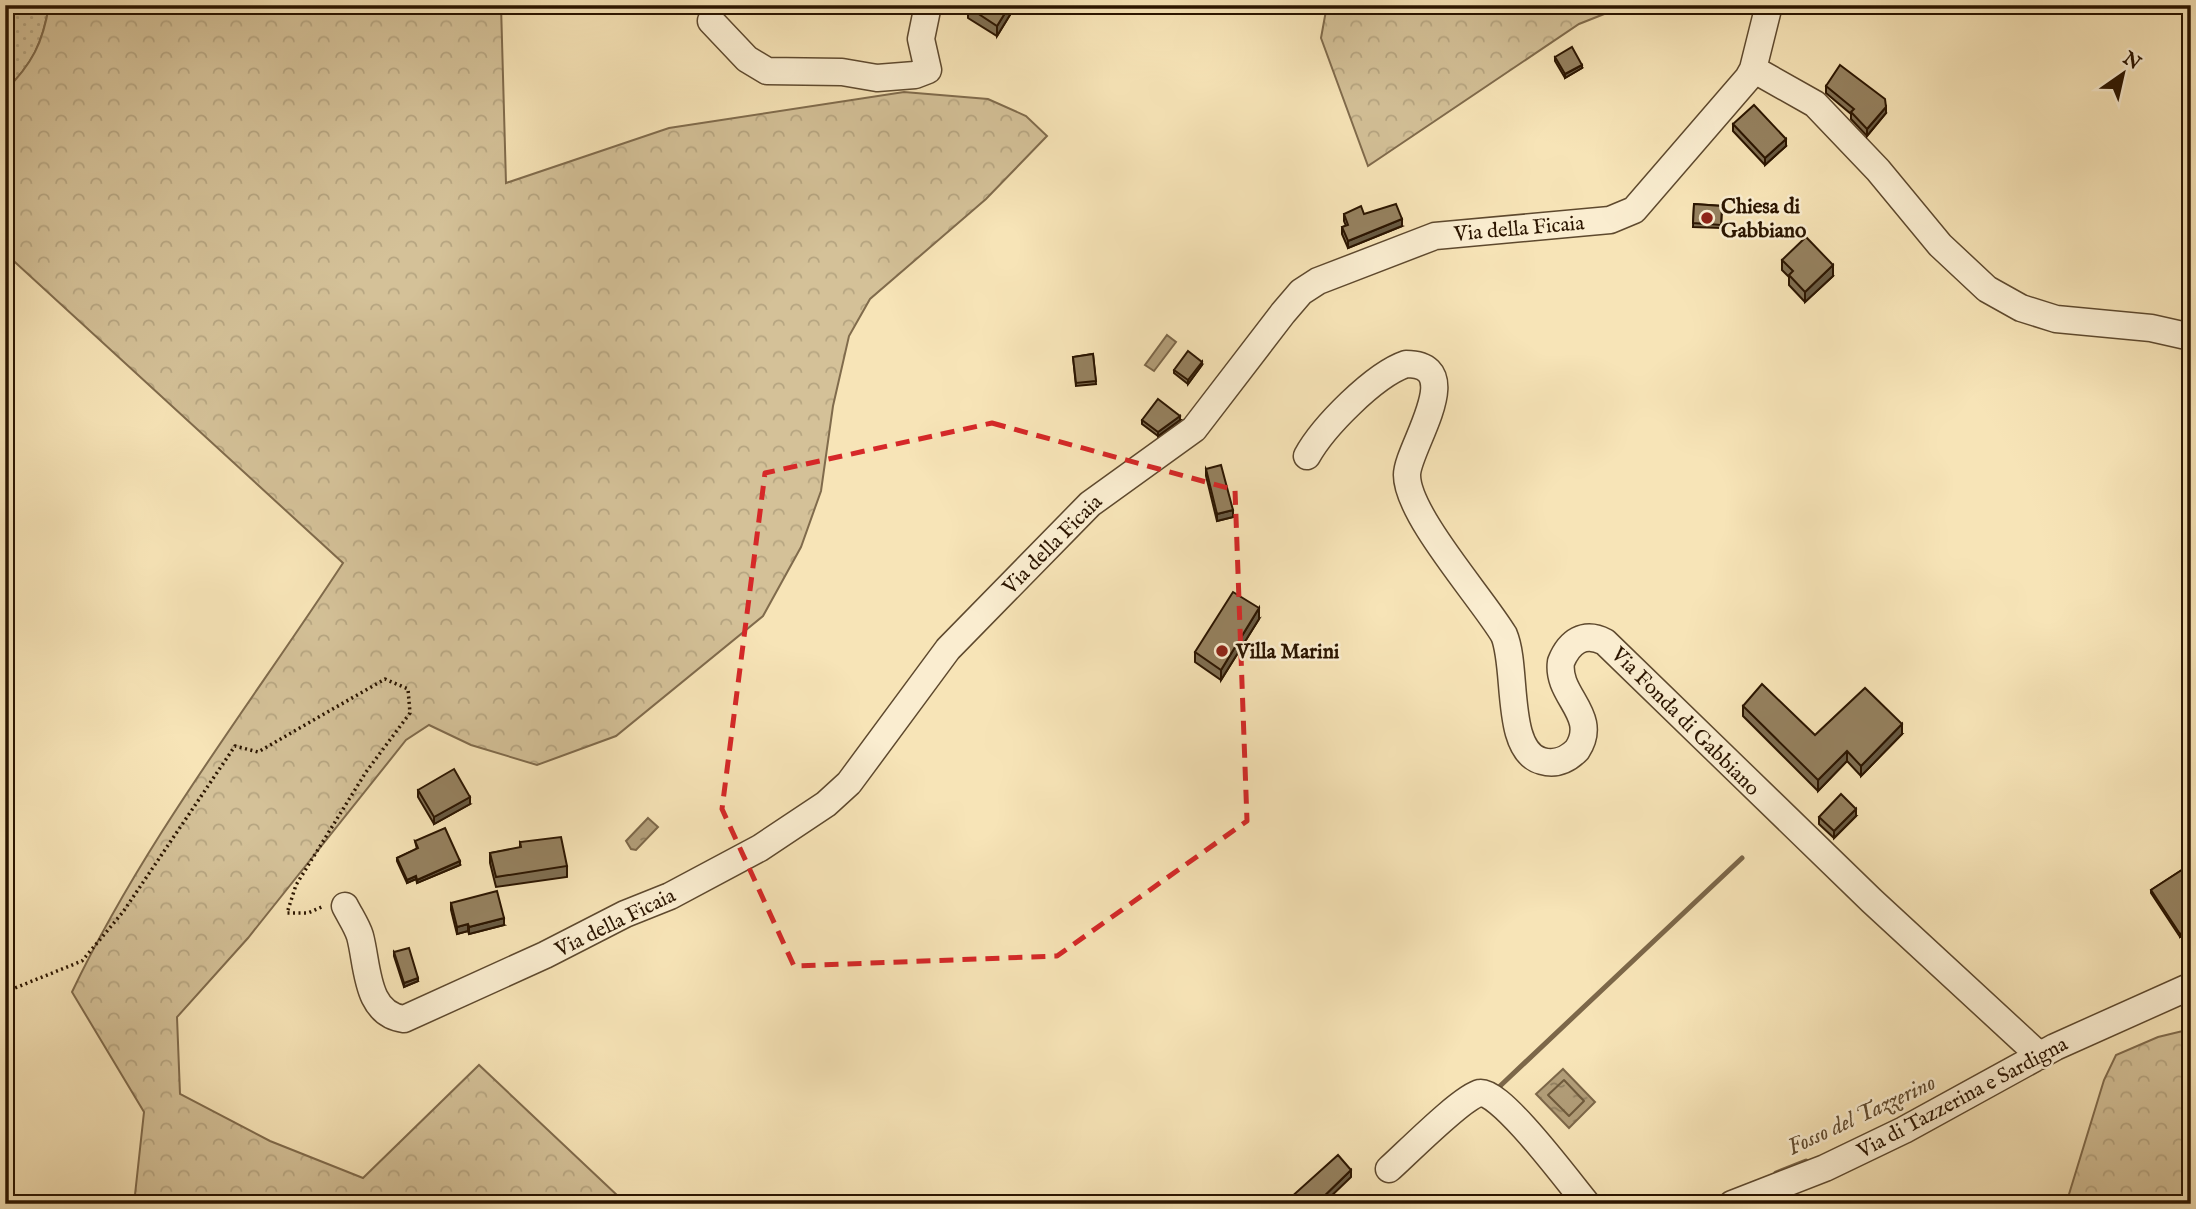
<svg xmlns="http://www.w3.org/2000/svg" width="2196" height="1209" font-family="'IM FELL English',serif">
<style>
.grass{fill:url(#grass-dots);stroke:#806b4c;stroke-width:2}
.forest{fill:url(#forest-crowns);stroke:#806b4c;stroke-width:2}
.water{fill:url(#water-ripples);stroke:#7c6749;stroke-width:2}
.lines{fill:none;stroke-linecap:round;stroke-linejoin:round}
.shore{stroke:#6e5a3c;stroke-width:2}
.stream{stroke:#7c6749;stroke-width:5}
.minor-casing{stroke:#5e492e;stroke-width:29}
.path{stroke:#2b1500;stroke-width:3.5;stroke-dasharray:2 3.5;stroke-linecap:butt}
.minor{stroke:#faedd0;stroke-width:26}
.wall{fill:#806f52;stroke:#2b1500;stroke-width:2}
.shaded-wall{fill:#685a42;stroke:#2b1500;stroke-width:2}
.building{fill:#95815f;stroke:#2b1500;stroke-width:2}
.marked{fill:none;stroke:#d62828;stroke-width:5;stroke-dasharray:14 9;stroke-linejoin:round}
.poi-dot{fill:#8f2418;stroke:#faedd0;stroke-width:2.5}
.labels{text-anchor:middle;stroke-width:5;stroke-linejoin:round;paint-order:stroke}
.poi-label{font-size:21px;font-weight:bold;fill:#2b1500;stroke:#faedd0;text-anchor:start}
.street-label{font-size:21px;fill:#2b1500;stroke:#faedd0}
.water-label{font-size:23px;font-style:italic;fill:#614c30;stroke:#faedd0}
</style>
<defs>
<pattern id="grass-dots" width="8" height="8" patternUnits="userSpaceOnUse" patternTransform="scale(1.75)"><rect width="8" height="8" fill="#d4c198"/><path d="M2 2h.1M6 6h.1" fill="none" stroke="#b6a581" stroke-width="1.8" stroke-linecap="round"/></pattern>
<pattern id="forest-crowns" width="20" height="18" patternUnits="userSpaceOnUse" patternTransform="scale(1.75)"><rect width="20" height="18" fill="#d4c198"/><path d="M2 6a3 3 0 1 1 6 0M12 15a3 3 0 1 1 6 0" fill="none" stroke="#b6a581"/></pattern>
<pattern id="water-ripples" width="26" height="14" patternUnits="userSpaceOnUse" patternTransform="scale(1.75)"><rect width="26" height="14" fill="#b29e79"/><path d="M2 4q2-2 4 0t4 0M15 11q2-2 4 0t4 0" fill="none" stroke="#918061"/></pattern>
</defs>
<rect width="100%" height="100%" fill="#f7e4b7"/>
<filter id="stains"><feTurbulence type="fractalNoise" baseFrequency=".00286" numOctaves="4"/><feColorMatrix values="0 0 0 0 .2 0 0 0 0 .09 0 0 0 0 .02 0 0 0 .5 -.17"/></filter>
<radialGradient id="worn" r=".72"><stop offset=".6" stop-color="#630" stop-opacity="0"/><stop offset="1" stop-color="#630" stop-opacity=".3"/></radialGradient>
<path class="grass" d="M5,5H49C43,43 32,64 5,91Z"/>
<path class="forest" d="M49,5H501L506,183L669,128L904,92L988,99L1026,116L1047,136L986,199L870,299L849,336L833,406L821,491L801,547L763,616L616,736L537,765L471,745L429,725L406,740L248,938L177,1017L180,1094L270,1141L363,1178L479,1065L619,1197L611,1204H134L144,1112L72,992C145,839 250,705 343,563L5,253V91C32,64 43,43 49,5Z
M1327,5H1627L1579,24L1368,166L1321,38Z
M2191,1029V1204H2066L2104,1080L2116,1055L2158,1037Z"/>
<path class="water" d="M1167,335L1176,342L1154,371L1145,365Z
M648,818L658,827L636,850L631,849L626,841Z
M1563,1069L1595,1102L1569,1128L1536,1094Z"/>
<g class="lines">
<path class="shore" d="M1564,1080L1584,1101L1569,1116L1548,1095Z"/>
<path class="stream" d="M1499,1087L1742,858
M1776,1173L1806,1161"/>
<g class="minor-casing">
<path id="minor" d="M711,21L747,59L767,71L842,72L877,78L915,75L928,70L921,39L928,5
M1753,69L1815,104L1878,170L1940,245L1987,289L2021,308L2056,319L2151,328L2191,337
M1307,456C1323,427 1374,375 1406,364C1469,364 1407,448 1407,475C1407,515 1482,598 1504,635C1518,668 1504,751 1542,761C1556,765 1567,760 1577,750C1600,715 1556,696 1561,662C1569,642 1584,631 1605,642L1872,901L2040,1056
M345,906C350,916 357,926 360,936C368,965 365,1014 404,1019L545,955L625,914L670,896L760,848L826,804L849,783L948,649L1090,504L1194,429L1283,313L1301,292L1318,281L1435,236L1610,220L1634,210L1748,78L1753,69L1769,5
M1389,1169C1406,1154 1462,1097 1480,1093C1501,1090 1571,1185 1587,1204
M1732,1204L1825,1168L1904,1130L2055,1047L2191,986"/>
</g>
<path class="path" d="M5,992L82,961L123,912L235,746L258,752L385,679L408,689L410,713L366,772L296,885L287,913H308L324,906"/>
<use href="#minor" class="minor"/>
</g>
<path class="wall" d="M969,5H1016L997,36L968,18V7Z
M1555,57L1582,68L1565,78L1555,61Z
M1826,86L1886,113L1867,136L1851,119V114L1826,93Z
M1733,124L1786,146L1765,165L1733,131Z
M1694,204L1722,206L1721,228L1693,227Z
M1344,214H1364L1402,226L1348,248L1342,234V227L1346,226L1344,221Z
M1782,260L1833,276L1805,302L1789,285V277L1782,270Z
M1093,354L1096,384L1076,386L1073,357Z
M1202,365L1188,384L1174,373V370Z
M1142,420H1180L1158,436L1142,424Z
M1206,469L1233,517L1217,521L1206,476Z
M1259,619L1221,680L1195,662V652Z
M1743,706L1815,735L1902,734L1861,776L1847,761L1818,791L1743,716Z
M418,790L470,804L434,824L418,797Z
M1856,816L1834,838L1819,824V817Z
M415,841L460,865L417,883L416,879L407,883L397,861V858L417,849Z
M520,842L567,866V877L496,887L490,863V853L520,848Z
M2191,864V930L2180,937L2151,893V890Z
M451,903L504,925L469,934L468,931L457,934L451,910Z
M394,952L418,981L404,987L394,956Z"/>
<path class="shaded-wall" d="M1010,5H1016L997,36V26Z
M1582,65V68L1565,78V74Z
M1886,107V113L1867,136V129Z
M1786,139V146L1765,165V158Z
M1402,219V226L1348,248V241Z
M1833,265V276L1805,302V292Z
M1202,362V365L1188,384V380Z
M1180,416V420L1158,436V432Z
M1233,510V517L1217,521V514Z
M1259,608V619L1221,680V670Z
M1902,724V734L1861,776V766Z
M1847,751V761L1818,791V780Z
M470,797V804L434,824V817Z
M1856,809V816L1834,838V831Z
M460,861V865L417,883V880Z
M416,876V879L407,883V880Z
M504,918V925L469,934V927Z
M468,924V931L457,934V927Z
M2191,927V930L2180,937V934Z
M418,978V981L404,987V983Z
M1351,1170V1177L1323,1204H1316Z"/>
<path class="building" d="M969,5H1010L997,26L968,7Z
M1572,47L1582,65L1565,74L1555,57Z
M1840,65L1885,99L1886,107L1867,129L1851,112L1854,109L1826,86Z
M1754,105L1786,139L1765,158L1733,124Z
M1396,204L1402,219L1348,241L1342,227L1348,225L1344,214L1361,206L1364,214Z
M1694,204L1722,206L1721,225L1693,223Z
M1806,237L1833,265L1805,292L1789,275L1793,271L1782,260Z
M1188,351L1202,362L1188,380L1174,370Z
M1093,354L1096,381L1076,383L1073,357Z
M1158,399L1180,416L1158,432L1142,420Z
M1221,465L1233,510L1217,514L1206,469Z
M1233,592L1259,608L1221,670L1195,652Z
M1762,684L1815,735L1865,688L1902,724L1861,766L1847,751L1818,780L1743,706Z
M454,769L470,797L434,817L418,790Z
M1841,794L1856,809L1834,831L1819,817Z
M445,828L460,861L417,880L416,876L407,880L397,858L418,848L415,841Z
M561,837L567,866L496,877L490,853L521,847L520,842Z
M2191,864V927L2180,934L2151,890Z
M497,891L504,918L469,927L468,924L457,927L451,903Z
M409,948L418,978L404,983L394,952Z
M1338,1155L1351,1170L1316,1204H1293L1289,1199Z"/>
<path class="marked" d="M992,423L1235,490L1247,821L1057,956L794,966L722,809L765,473Z"/>
<g class="poi-dot">
<circle cx="1707" cy="218" r="7"/>
<circle cx="1222" cy="651" r="7"/>
</g>
<g class="labels">
<g class="poi-label">
<text x="1721" y="213">Chiesa di<tspan x="1721" dy="24">Gabbiano</tspan></text>
<text x="1236" y="658">Villa Marini</text>
</g>
<g class="street-label">
<text transform="translate(1519 228) rotate(-5)" y="7">Via della Ficaia</text>
<text transform="translate(1052 544) rotate(-45)" y="7">Via della Ficaia</text>
<text transform="translate(1686 721) rotate(45)" y="7">Via Fonda di Gabbiano</text>
<text transform="translate(615 922) rotate(-26)" y="7">Via della Ficaia</text>
<text transform="translate(1962 1097) rotate(-28)" y="7">Via di Tazzerina e Sardigna</text>
</g>
<g class="water-label">
<text transform="translate(1861 1114) rotate(-25)" y="8">Fosso del Tazzerino</text>
</g>
</g>
<rect width="2196" height="1209" fill="none" stroke="#f7e4b7" stroke-width="28"/>
<rect x="7" y="7" width="2182" height="1195" fill="none" stroke="#2b1500" stroke-width="3.5"/>
<rect x="14" y="14" width="2168" height="1181" fill="none" stroke="#2b1500" stroke-width="2"/>
<g transform="translate(2123 74) rotate(34)" stroke="#faedd0" stroke-width="5" paint-order="stroke">
<path d="M0-5L12 26L0 18L-12 26Z" fill="#2b1500"/>
<text y="-10" font-size="19" font-weight="bold" text-anchor="middle" fill="#2b1500">N</text>
</g>
<rect width="100%" height="100%" filter="url(#stains)"/>
<rect width="100%" height="100%" fill="url(#worn)"/>
</svg>
